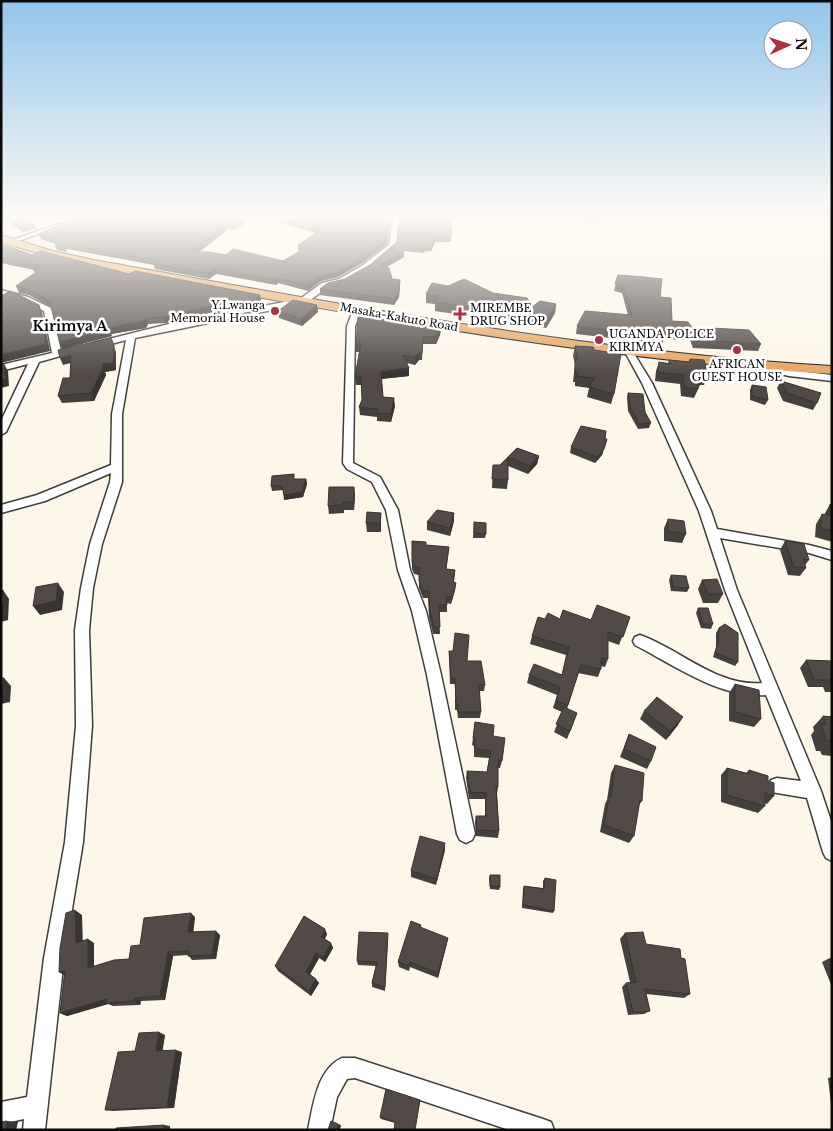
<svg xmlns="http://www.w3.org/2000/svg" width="833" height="1131" font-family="'Libre Baskerville',serif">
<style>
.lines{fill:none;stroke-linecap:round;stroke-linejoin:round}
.minor-casing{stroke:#3d3d3d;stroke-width:3}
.trunk-casing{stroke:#1b1b1b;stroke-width:2}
.minor{fill:#fff;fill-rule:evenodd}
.trunk{fill:#e8a664;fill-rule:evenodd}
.wall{fill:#46403d}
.shaded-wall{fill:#393432}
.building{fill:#514a47;stroke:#393432}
.poi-dot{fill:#ac3043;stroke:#fff;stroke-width:2}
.labels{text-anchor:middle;stroke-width:5;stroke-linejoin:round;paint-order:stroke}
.far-poi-label{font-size:11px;fill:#0a0a0a;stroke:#fff;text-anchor:start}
.far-street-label{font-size:11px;fill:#0a0a0a;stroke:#fff}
.far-quarter-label{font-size:14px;font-weight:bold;fill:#0a0a0a;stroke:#fff}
</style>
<rect width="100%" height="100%" fill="#fdf7e9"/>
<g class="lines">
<g class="minor-casing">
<path id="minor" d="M265,216H299V217L296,219L268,218Z
M393,216H419L416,218H399L396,246L369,269L345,283L328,287L306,303L135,338L122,414V482L102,544L93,588L89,630L92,726L83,842L64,958L45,1130H23L24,1119L1,1124V1102L27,1097L44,958L65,842L76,726L75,630L81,588L90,544L110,482L111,473L45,501L1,513V505L37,495L111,465L112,414L126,340L96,348L92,345L93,343L169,324L300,299L322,283L339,279L363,265L386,247L389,245Z
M582,216H589L595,221L590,222Z
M58,224L63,225L13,243L7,242Z
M1,290L28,297L51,308L61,351L74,348L78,351L39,362L6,432L1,435V421L28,364L1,371V365L52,353L44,311L23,300L1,294Z
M354,308L361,310L355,326L353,463L380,477L398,510L410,570L426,611L441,675L475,834L472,840L466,843L460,840L457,834L427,675L412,611L398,570L386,510L372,482L347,469L343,463L347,326Z
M629,349L633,352L652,383L711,511L717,529L809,545L832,551V560L809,553L720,538L737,590L821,791L832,824V861L826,858L823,852L807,798L771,792L769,786L771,780L777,778L801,781L766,695C721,699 674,665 635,645L633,641L635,637L640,635C680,649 717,687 762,683L725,590L699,511L642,383L625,352Z
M757,363L789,370L832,375V381L789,376L754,368L752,366Z
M342,1058H355L543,1119L551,1122L554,1130H509L355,1078L347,1079L337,1097L330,1130H308C313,1106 317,1069 342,1058Z"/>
</g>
<g class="trunk-casing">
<path id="trunk" d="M1,235L53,251L94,260C339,304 583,351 832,366V374C583,359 339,311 94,268L46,256L1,242Z"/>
</g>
<use href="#minor" class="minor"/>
<use href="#trunk" class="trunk"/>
</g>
<path class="wall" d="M1,216H22L33,223L36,228L23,232L13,226L10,221L6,222L1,219Z
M62,216H244L247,222L234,230L228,229L199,252L283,261L301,251L298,250V245L316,233L281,223L280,217L390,216V220L387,244L362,263L338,277L321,281L308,291L278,283L276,285L216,274L209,279L155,269L154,265L67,249L66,252L57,250L55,245L56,244L41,239L38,234L70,221Z
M400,216H460V220L450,221L451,242H435L431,251H425L424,253L404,251V257L386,267L392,279L400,286L399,297L394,305L320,295V289L345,279L370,265L397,242Z
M1,244L32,255L129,274L260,295L261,301L258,304V305L217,313L213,312L165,323L148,324L146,328L111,334L112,336L62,349L60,342L51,307L29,295L19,293L16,286L35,273L34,270L1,263Z
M618,275L660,297L672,321L693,329L709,330L710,328L761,344L758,351L693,348L690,340L664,339L662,344L576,334L577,326L628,315L622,293L614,291Z
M493,293L532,307L556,304L555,313L546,328L531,325L532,322L510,319L508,324L475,317L435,311V304L426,303V294Z
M317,305L318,312L302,326L279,318L278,311Z
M423,325L441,327L440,335L436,344H423L422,360H419L415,365L407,363L409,376L381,379L383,397L395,406L391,422L377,421V417L360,415L359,407L362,400V385H356L355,377L359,352H356V344Z
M575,346L594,350L614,394L611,404L587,397L589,388L575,386V382H573L575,364L573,356Z
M116,352V370L105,372L106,375L94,401L62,403L58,396L70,378L71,363L63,365Z
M690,359L708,376L704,385H700L694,398L681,396L680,384L655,381L656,371L659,362L668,363L669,360L689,362Z
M781,381L817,403L813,410L783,401L777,388Z
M752,385L768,400L765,405L750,400V390Z
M628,393L645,412L651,423L649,428L638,429L628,411L627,397Z
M607,439L602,455L595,463L570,453L571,447Z
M517,448L539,456L537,464L528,474L508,466V480L507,489L492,488L493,465H500Z
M294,479H306L307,484L303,497L284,500L283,490L272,491L271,486Z
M355,495L354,510H344V513L329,514L328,506Z
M830,504L832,505V542L815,537L816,524L822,514L824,515Z
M381,513V532H367L366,523Z
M454,513V521L450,536L427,530V522Z
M668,519L686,534L682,543L664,541V528Z
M474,522L486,534L485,538H473Z
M412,541L426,545L449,547L446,569L455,570L454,583H456L455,590L451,604L447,603V612H439L440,634H433L429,617L428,598H423L419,588V575L414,574L412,569Z
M785,541L809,560L805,565L806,568L800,576L788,575L780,550Z
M671,575L689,588L687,592L671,591L669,580Z
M702,580L723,594L718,603H703L698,589Z
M698,608L713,624L711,629L701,628L696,613Z
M630,617L619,645L608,641V659L605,667L601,666V669L598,677L578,673L567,709L574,722L567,739L554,732L562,712L553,708L557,695L527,683L529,675L562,674L566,655L530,644L532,636L545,619L591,620Z
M719,628L738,662L735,666L713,657L716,647V633Z
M449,651H453L467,661L485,685L484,691H479L481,712L480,718H458L457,710H455V684H450L449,657Z
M806,660L832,661V692H825L823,687H808L800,668Z
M735,684L761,719L754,727L729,721V693Z
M644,711L678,725L666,740L640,719Z
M832,714V756L822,755L820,751H816L811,735L814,731L813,727L823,716L829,717Z
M475,722L493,736L502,761L500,768H498V787L497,794L499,831L498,838L476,836L475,822L476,816H485V799H469L466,778L467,771L487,772L489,758L474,757V746L472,745Z
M629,734L651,761L647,769L620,757Z
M615,765L642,801L639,805L634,836L629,843L600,832L605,804L607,800L611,773Z
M727,768L746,773L749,770L768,781L774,796L767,804L765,803V806L758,813L721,802V775Z
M445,843V850L436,885L411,877V871Z
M490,875L500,887L499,890L490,889L489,878Z
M545,878L554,911L553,913L522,908L523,889L524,886L543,888V881Z
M82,915V941L94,943V966L129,959L140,945L195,917L193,932L220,935L216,959L192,960L188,955L173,956L165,1000L141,1001L140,1005L113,1006L108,1004L67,1016L60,1013L64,975L59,972Z
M421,925V927L447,943L438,978L410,967L409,971L399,967L398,962Z
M625,933L646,944L681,958L690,994L684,998L646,994L650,1011L644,1014L628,1015L622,987L626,983L630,982L620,939Z
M327,934L325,939L331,943L333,948L325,962L319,958L310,974L319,983L311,996L278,971L275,966Z
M388,938L385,991L372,987V983L376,966L358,965L357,961Z
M832,957V987L822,962Z
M165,1035L162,1051L182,1052L174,1108L113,1111L105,1110L135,1051Z
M832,1077V1113L828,1078Z
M420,1100L395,1123L381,1119L380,1117Z"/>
<path class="shaded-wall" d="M6,216H9L11,220L6,222L4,217Z
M246,216L247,222L234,230L233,225Z
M390,216L387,244L362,263L338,277L321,281L308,291L307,285Z
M33,223L36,228L23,232L20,227Z
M226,224L228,229L192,258L191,252Z
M435,236V242L431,251V246Z
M404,245V257L380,271V265Z
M215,268L216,274L209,279L208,273Z
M277,278L278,283L276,285L275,280Z
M400,280L399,297L394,305V299Z
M260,295L261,301L258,304V305L217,313L216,307L256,298Z
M556,304L555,313L546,328L547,319Z
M39,305L42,312L50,351L1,363V355Z
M317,305L318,312L302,326L301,319Z
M212,306L213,312L165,323L163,317Z
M511,310L510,319L508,324L509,314Z
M260,313L261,317L231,322L230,318Z
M146,318L148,324L146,328L111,334L108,328Z
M441,327L440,335L436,344V336Z
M109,330L112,336L62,349L60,342Z
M111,338L116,352V370L105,372L106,375L94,401L91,393Z
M419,353V360L415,365V357Z
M71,355L74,362L63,365L60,358Z
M4,364L8,371L9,386L1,388V380Z
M409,368V376L381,379V372Z
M394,398L395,406L391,422V414Z
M607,439L602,455L595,463L597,457Z
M539,456L537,464L528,474L530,466Z
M306,479L307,484L303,497L284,500V495Z
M354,487L355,495L354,510Z
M381,513V532L380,523Z
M454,513V521L450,536V528Z
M58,583L64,592L62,610L40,615L33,606Z
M456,583L455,590L451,604L452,597Z
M3,590L9,599L8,620L1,622Z
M4,678L11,686L10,702L1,704V694Z
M683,717L678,725L666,740L670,731Z
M445,843V850L436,885L437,879Z
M75,910L82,915L83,947L76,943Z
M191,913L195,917L193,936L188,932Z
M325,929L327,934L323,942L321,937Z
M216,931L220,935L216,959L212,955Z
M448,938L447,943L438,978V973Z
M88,939L94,943V971L88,968Z
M331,943L333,948L325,962L323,957Z
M168,952L173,956L165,1000L160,996Z
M316,953L319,958L309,976L306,972Z
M65,971L66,976L59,972Z
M316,979L319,983L311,996L309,991Z
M135,998L141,1001L140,1005L134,1001Z
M107,999L106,1003L108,1004L67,1016L60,1013Z
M159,1032L165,1035L162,1054L156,1051Z
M176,1050L182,1052L174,1108L167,1107Z
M7,1121L18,1122L16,1130H5Z
M338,1124L341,1125L340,1130H337Z
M164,1125L170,1126V1130H163Z"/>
<path class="building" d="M9,216H21L33,223L20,227L10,221Z
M68,216H246L233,225L226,224L191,252H210L226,255L233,249L283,261L307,247L298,245L321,230L280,217V216H390L387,239L362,258L338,272L320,276L307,285L277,278L275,280L215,268L208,273L153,264L159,261L65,244L64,247L55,245L61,242L38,234L74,219Z
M400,216H450L452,236H435L431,246L425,245L424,247L404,245V251L380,265L389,268L392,279L400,280L399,291L394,299L320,289L328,283L345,279L370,265L397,242Z
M1,244L32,255L41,251L129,274L135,271L260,295L256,298L257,299L216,307L212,306L163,317L146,318L144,321L108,328L109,330L60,342L50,301L26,289L16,286L38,271L33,270L40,266L1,257Z
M618,275L644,277L662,279L660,297L671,298L672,321L688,322L693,329L710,330V328L749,330L761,344L696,340L693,332L663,331L665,337L577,326L585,311L632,315L623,285L615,284Z
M464,279L493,293L527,298L532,307L540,301L556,304L547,319L532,316L535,313L511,310L509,314L475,308L435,302L439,296L426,294L432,283L448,286Z
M8,292L19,295L39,305L46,344L1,355V312L7,310H1V297Z
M293,300L317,305L301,319L278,311Z
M260,310V313L230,318V316Z
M358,317L397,321L400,319L423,325L441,327L436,336L423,337L422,353H419L415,357L403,355L409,368L381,372L383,397L394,398L391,414L377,413L378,409L359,407L362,400L361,377H355L361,344H356Z
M111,338L114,345L113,363L102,364L103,368L91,393L58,396L63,378H70L71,355L60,358L58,350Z
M575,346L593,347L594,350L621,354L614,394L589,387L594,378L577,376V372H575V360H578Z
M690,359L704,360L708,376H699L700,384L697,383L698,389L684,387L683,375L658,372L659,362L670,364L669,360L690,362Z
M1,364H4L6,379L1,380Z
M781,381L821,393L817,403L787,393Z
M752,385L766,387L768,400L752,396Z
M628,393L643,394L645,412L651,423L639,424L630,406Z
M581,426L606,431L605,439H607L604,449L597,457L571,447Z
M517,448L539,456L530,466L508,457V480L492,479L493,465H500Z
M294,474V479H306L302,492L284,495L282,486H271L272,476Z
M329,487H354V502H343V505L328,506Z
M830,504L832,505V531L821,528L822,514L831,516Z
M437,510L454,513L450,528L427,522Z
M367,512L381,513L380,523H366Z
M668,519L684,521L686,534L668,531Z
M474,522L486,523V534L474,533Z
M412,541L426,542V545L449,547L446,569L455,570L453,582L456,583L452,597L446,596L447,605H439L440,627H434L430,610L429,591H423L419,581V568L414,567L412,562Z
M785,541L804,544L809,560L803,559L806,568L794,567Z
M671,575L686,576L689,588L673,587Z
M717,579L723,594H708L702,580Z
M58,583L56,601L33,606L36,587Z
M3,590L1,608V591Z
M597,605L630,617L623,637L608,632V659L601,658V669L581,665L568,705L556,701L560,687L529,675L534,664L562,675L569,647L532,636L538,617L545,619L548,613L560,619L563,610L591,620Z
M698,608H708L713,624H703Z
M725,624L738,633V662L715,653L718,643L719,628Z
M455,633L469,635L467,661H481L485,685H479L481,712H458V704H456L455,678H451L449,651H453Z
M806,660L832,661V684L829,680H814Z
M1,678H4L2,694H1Z
M735,684L759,690L761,719L735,712Z
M657,697L683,717L670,731L644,711Z
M564,707L577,713L570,731L556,724Z
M823,716L832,717V743L831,741L826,740L821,724L826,725Z
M475,722L494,725L493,736L505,738L502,761L498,760V787H496L499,831L477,830L476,816H486V793L470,792L467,771L487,772L491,751L475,749V738H473Z
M629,734L656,747L651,761L624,749Z
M615,765L644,773L642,801L640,800L634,836L604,825L609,797H611Z
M727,768L749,774V770L768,776V781L774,783V796L765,793V806L727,795Z
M420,836L445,843L437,879L411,871Z
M490,875H500V887L490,886Z
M545,878L556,880L554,911L523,905L524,886L544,889Z
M75,910L76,943L88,939V968L114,960L129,959L131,946L140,945L144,918L191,913L188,932L216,931L212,955L188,956L189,951L168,952L160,996L135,998L134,1001L106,1003L107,999L60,1013L65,971L59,972L60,948L66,913Z
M304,916L325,929L321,937L331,943L323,957L316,953L306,972L316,979L309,991L275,966Z
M411,921L421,925L420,927L448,938L438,973L410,962L409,966L398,962Z
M359,932L388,933L385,987L372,983L377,962L357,961Z
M643,932L646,944L680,949L681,958L685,959L690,994L645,989L650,1011L633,1012L626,983L636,982L625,933Z
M159,1032L156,1051L176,1050L167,1107L105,1110L118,1052L135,1051L139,1033Z
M386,1089L420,1100L415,1130H394L395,1122L380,1117Z
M7,1121L5,1130H1V1122Z
M331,1121L338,1124L337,1130H328Z
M164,1125L163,1130H116V1128Z"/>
<linearGradient id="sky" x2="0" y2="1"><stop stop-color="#92c5eb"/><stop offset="0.58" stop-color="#fefbf5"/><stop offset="1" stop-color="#fefbf5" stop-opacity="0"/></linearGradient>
<rect width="833" height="374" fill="url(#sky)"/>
<g class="poi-dot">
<circle cx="275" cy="311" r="5"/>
<path d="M457.5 306.5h5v5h5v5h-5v5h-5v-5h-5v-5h5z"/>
<circle cx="599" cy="340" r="5"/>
<circle cx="737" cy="350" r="5"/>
</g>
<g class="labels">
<g class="far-poi-label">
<text x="265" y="309" text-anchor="end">Y.Lwanga<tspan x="265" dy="13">Memorial House</tspan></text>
<text x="470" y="312">MIREMBE<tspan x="470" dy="13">DRUG SHOP</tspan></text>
<text x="609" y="338">UGANDA POLICE<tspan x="609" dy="13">KIRIMYA</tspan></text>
<text x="737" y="368" text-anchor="middle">AFRICAN<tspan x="737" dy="13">GUEST HOUSE</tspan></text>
</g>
<g class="far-street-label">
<text transform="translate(399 317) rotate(10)" y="4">Masaka-Kakuto Road</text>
</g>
<g class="far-quarter-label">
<text x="70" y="331">Kirimya A</text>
</g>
</g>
<rect width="833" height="1131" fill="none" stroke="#0a0a0a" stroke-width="5"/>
<g transform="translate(788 45) rotate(87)"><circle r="24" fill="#ffffff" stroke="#9d9d9d"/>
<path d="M0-4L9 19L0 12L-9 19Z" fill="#ac3043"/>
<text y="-8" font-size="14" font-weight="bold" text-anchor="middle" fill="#0a0a0a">N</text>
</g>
</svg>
